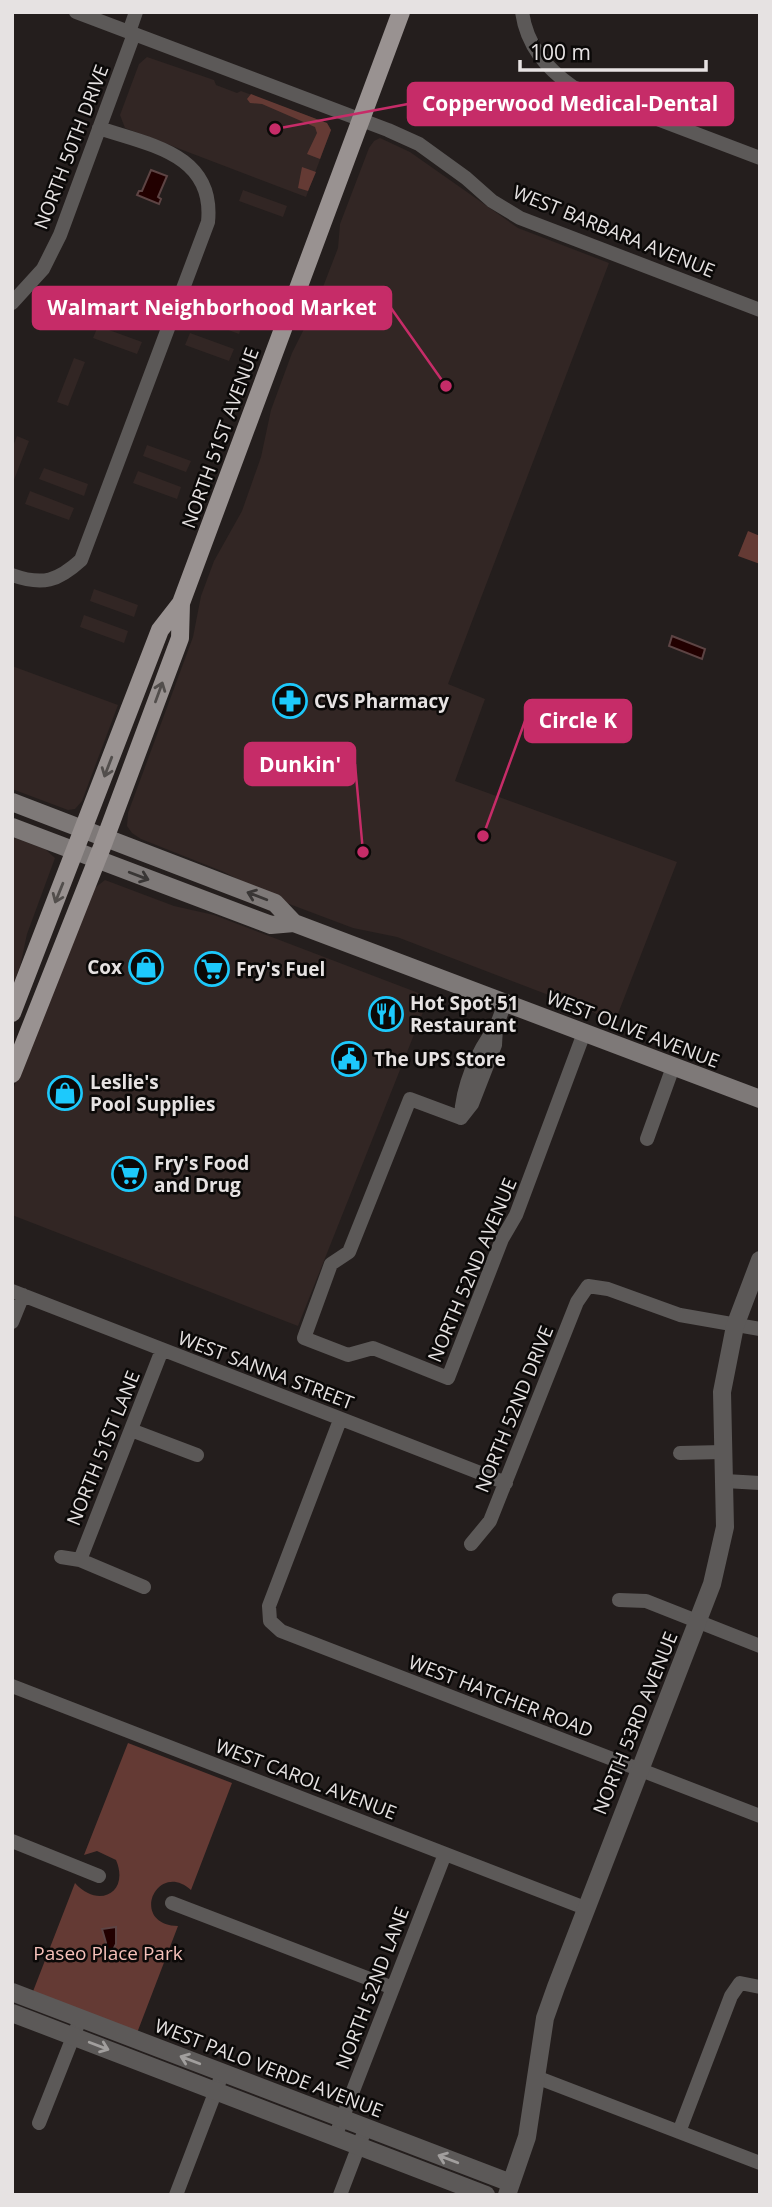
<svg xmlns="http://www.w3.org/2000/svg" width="772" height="2207" font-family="'Open Sans',sans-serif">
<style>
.built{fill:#322624}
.green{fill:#643a34}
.water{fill:#200;stroke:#5d4444;stroke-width:2}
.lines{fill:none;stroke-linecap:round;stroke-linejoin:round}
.minor{stroke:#5c5958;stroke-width:14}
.tertiary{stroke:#5c5958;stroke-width:18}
.secondary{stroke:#7e7978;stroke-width:18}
.primary{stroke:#999291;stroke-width:18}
.oneway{stroke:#524e4c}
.oneway2{stroke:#393635}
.oneway3{stroke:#a19e9d}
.labels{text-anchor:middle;stroke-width:5;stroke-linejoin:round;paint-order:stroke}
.street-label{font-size:19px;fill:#e6e2e2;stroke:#0b0908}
.poi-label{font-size:19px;font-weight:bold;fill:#e6e2e2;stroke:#0b0908;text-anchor:start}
.park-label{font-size:19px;fill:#f6c1ba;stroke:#0b0908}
.leader{fill:none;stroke:#c62c68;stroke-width:2.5}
.callout-dot{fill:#c62c68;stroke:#0b0908;stroke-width:2.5}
.callout{fill:#c62c68;stroke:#c62c68;stroke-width:2.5}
.callout-label{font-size:21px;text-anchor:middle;font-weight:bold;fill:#fff}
</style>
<rect width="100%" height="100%" fill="#241e1d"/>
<path class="built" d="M147,57L214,80L216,85L237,93L241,91L327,123L331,130L306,197L125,128L120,115L139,64Z
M380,138L410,152L518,228L609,263L448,684L485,699L455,781L677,862L614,1024L593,1012L397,937L353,928L268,896L224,872L141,839L132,833L127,826L128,813L193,637L201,596L214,561L242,511L261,457L271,410L292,353L316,305L338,248L340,224L369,148L374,141Z
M243,190L287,206L283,217L239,201Z
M200,306L243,322L239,334L196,318Z
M98,326L142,342L137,354L93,338Z
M190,333L234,349L229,361L185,345Z
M74,358L85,362L68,406L57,402Z
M17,436L29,441L12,485V449Z
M147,445L191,461L186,472L143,456Z
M44,468L88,484L84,496L39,479Z
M138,471L181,487L177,499L133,483Z
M30,491L74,508L69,520L25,504Z
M94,589L138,605L134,617L90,601Z
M84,615L128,631L124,643L80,627Z
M12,666L118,705L82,801L75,809L68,810L12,789Z
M12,837L45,849L55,858L27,934L20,967L12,987Z
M105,880L174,906L214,915L429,997L298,1326L12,1215V1092L92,890Z"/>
<path class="green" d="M251,94L327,123L331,130L320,159L307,154L317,133L315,127L262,104L250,103L247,99Z
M302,167L316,172L308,191L298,188Z
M748,531L760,536V564L738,556Z
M128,1743L232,1783L191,1890C157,1859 128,1924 178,1926L137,2033L32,1994L75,1883C98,1909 130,1893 116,1860L97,1851L84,1855Z"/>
<path class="water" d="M151,170L167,176L158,197L161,199L159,204L137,195L139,191H142Z
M672,636L705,649L702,659L669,646Z
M116,1927V1944L110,1956L102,1953L106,1943L102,1929Z"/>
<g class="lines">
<path class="minor" d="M76,12L388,130L419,144L466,178L492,201L520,218L760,310
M522,12C527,46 546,68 573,87L760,158
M129,32L136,12
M12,303L43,269L60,235L134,34
M12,575C43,586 58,581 81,560L208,222C215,154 150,145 99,128
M461,1118L410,1099L349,1252L331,1264L304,1338L348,1355L373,1348L448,1378L502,1239L516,1215L584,1033
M461,1118L472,1104L495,1045L496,1027L505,1003
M461,1118C462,1087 477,1051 496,1027
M647,1139L673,1067
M12,1291L506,1483
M12,1322L23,1295
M340,1420L269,1606L270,1621L281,1631L760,1816
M131,1430L197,1455
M680,1453L722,1452
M725,1481L760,1483
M471,1544L490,1521L577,1302L588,1286L608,1289L680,1315L760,1329
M61,1557L80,1560L144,1587
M80,1560L162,1350
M619,1600L646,1601L760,1646
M12,1686L585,1908
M12,1841L99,1876
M172,1903L393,1988
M536,2077L760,2163
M39,2123L77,2027
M679,2132L731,1996L740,1983L760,1987
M335,2137L445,1854
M176,2195L223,2072
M340,2195L366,2127"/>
<path class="tertiary" d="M12,1992L511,2183
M12,2013L486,2195
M507,2195L527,2137L545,2018L556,1987L712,1584L725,1527L722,1392L735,1326L760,1260"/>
<path class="secondary" d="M12,802L275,903L294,923L760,1099
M12,827L271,925L294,923"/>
<path class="primary" d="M12,1013L160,630L181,603
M12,1074L102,847L180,638L181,603L401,12"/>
</g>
<defs><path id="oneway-shaft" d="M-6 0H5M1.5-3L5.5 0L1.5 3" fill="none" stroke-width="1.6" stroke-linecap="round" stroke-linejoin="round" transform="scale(1.75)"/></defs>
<g class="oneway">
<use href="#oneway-shaft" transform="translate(159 692) rotate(-70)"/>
<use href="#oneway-shaft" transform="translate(108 767) rotate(111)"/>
<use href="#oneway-shaft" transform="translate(59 893) rotate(112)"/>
</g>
<g class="oneway2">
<use href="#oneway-shaft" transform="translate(139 876) rotate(21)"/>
<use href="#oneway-shaft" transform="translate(257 896) rotate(-159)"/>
</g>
<g class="oneway3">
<use href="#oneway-shaft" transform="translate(99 2046) rotate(21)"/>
<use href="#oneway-shaft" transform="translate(190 2060) rotate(-159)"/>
<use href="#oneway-shaft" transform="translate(448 2159) rotate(-159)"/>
</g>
<defs>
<g id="pharmacy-ring" transform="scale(1.75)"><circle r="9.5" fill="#0b0908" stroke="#1dc9fc" stroke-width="1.5"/><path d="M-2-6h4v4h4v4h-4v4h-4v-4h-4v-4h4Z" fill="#1dc9fc"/></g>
<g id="shop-ring" transform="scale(1.75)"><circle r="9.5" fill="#0b0908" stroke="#1dc9fc" stroke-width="1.5"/><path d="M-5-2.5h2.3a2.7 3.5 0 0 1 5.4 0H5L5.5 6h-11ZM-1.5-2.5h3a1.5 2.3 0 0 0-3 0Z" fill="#1dc9fc"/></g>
<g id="supermarket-ring" transform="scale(1.75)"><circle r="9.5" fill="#0b0908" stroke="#1dc9fc" stroke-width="1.5"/><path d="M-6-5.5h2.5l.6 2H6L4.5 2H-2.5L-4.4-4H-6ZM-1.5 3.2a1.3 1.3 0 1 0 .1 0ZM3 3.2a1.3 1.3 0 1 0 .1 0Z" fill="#1dc9fc"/></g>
<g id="restaurant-ring" transform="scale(1.75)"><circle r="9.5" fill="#0b0908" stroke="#1dc9fc" stroke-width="1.5"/><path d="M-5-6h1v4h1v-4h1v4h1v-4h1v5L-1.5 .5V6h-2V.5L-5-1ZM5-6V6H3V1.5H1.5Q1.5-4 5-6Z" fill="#1dc9fc"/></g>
<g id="civic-ring" transform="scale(1.75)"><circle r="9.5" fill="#0b0908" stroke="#1dc9fc" stroke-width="1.5"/><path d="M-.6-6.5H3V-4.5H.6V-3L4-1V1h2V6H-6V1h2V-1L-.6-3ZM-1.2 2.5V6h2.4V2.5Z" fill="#1dc9fc"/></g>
</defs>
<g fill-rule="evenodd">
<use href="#pharmacy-ring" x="290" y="701"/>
<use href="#shop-ring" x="146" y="967"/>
<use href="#supermarket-ring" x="212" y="969"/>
<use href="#restaurant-ring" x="386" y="1014"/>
<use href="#civic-ring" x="349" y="1059"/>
<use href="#shop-ring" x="65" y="1093"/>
<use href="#supermarket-ring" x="129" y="1174"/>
</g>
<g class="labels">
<g class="street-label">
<text transform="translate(71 147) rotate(-69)" y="7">NORTH 50TH DRIVE</text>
<text transform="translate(614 231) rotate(22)" y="7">WEST BARBARA AVENUE</text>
<text transform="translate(220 438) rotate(-70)" y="7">NORTH 51ST AVENUE</text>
<text transform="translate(633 1029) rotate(21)" y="7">WEST OLIVE AVENUE</text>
<text transform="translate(472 1270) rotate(-67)" y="7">NORTH 52ND AVENUE</text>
<text transform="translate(266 1370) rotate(21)" y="7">WEST SANNA STREET</text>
<text transform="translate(514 1409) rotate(-68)" y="7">NORTH 52ND DRIVE</text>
<text transform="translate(103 1448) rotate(-68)" y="7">NORTH 51ST LANE</text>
<text transform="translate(501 1696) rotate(21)" y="7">WEST HATCHER ROAD</text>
<text transform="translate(635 1723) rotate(-68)" y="7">NORTH 53RD AVENUE</text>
<text transform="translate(306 1779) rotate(21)" y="7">WEST CAROL AVENUE</text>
<text transform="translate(372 1988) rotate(-69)" y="7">NORTH 52ND LANE</text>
<text transform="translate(269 2068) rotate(21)" y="7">WEST PALO VERDE AVENUE</text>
</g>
<g class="poi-label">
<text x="314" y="708">CVS Pharmacy</text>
<text x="122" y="974" text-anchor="end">Cox</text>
<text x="236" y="976">Fry's Fuel</text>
<text x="410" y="1010">Hot Spot 51<tspan x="410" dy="22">Restaurant</tspan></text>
<text x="374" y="1066">The UPS Store</text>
<text x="90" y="1089">Leslie's<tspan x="90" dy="22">Pool Supplies</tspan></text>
<text x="154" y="1170">Fry's Food<tspan x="154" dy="22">and Drug</tspan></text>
</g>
<g class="park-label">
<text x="108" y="1960">Paseo Place Park</text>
</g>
</g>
<path class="leader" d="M275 129L408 104M446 386L391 308M483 836L525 721M363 852L355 764"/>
<g class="callout-dot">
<circle cx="275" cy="129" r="7"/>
<circle cx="446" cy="386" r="7"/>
<circle cx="483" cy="836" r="7"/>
<circle cx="363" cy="852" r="7"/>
</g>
<g class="callout">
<rect x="408" y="83" width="325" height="42" rx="7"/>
<rect x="33" y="287" width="358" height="42" rx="7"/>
<rect x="525" y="700" width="106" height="42" rx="7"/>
<rect x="245" y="743" width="110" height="42" rx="7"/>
</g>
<g class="callout-label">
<text x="570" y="111">Copperwood Medical-Dental</text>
<text x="212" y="315">Walmart Neighborhood Market</text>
<text x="578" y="728">Circle K</text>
<text x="300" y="772">Dunkin'</text>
</g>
<rect width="772" height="2207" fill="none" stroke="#e6e2e2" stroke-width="28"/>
<path d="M520 60v10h186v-10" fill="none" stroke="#e6e2e2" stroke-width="3.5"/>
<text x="530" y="60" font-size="21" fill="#e6e2e2" stroke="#0b0908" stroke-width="5" paint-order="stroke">100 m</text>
</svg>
